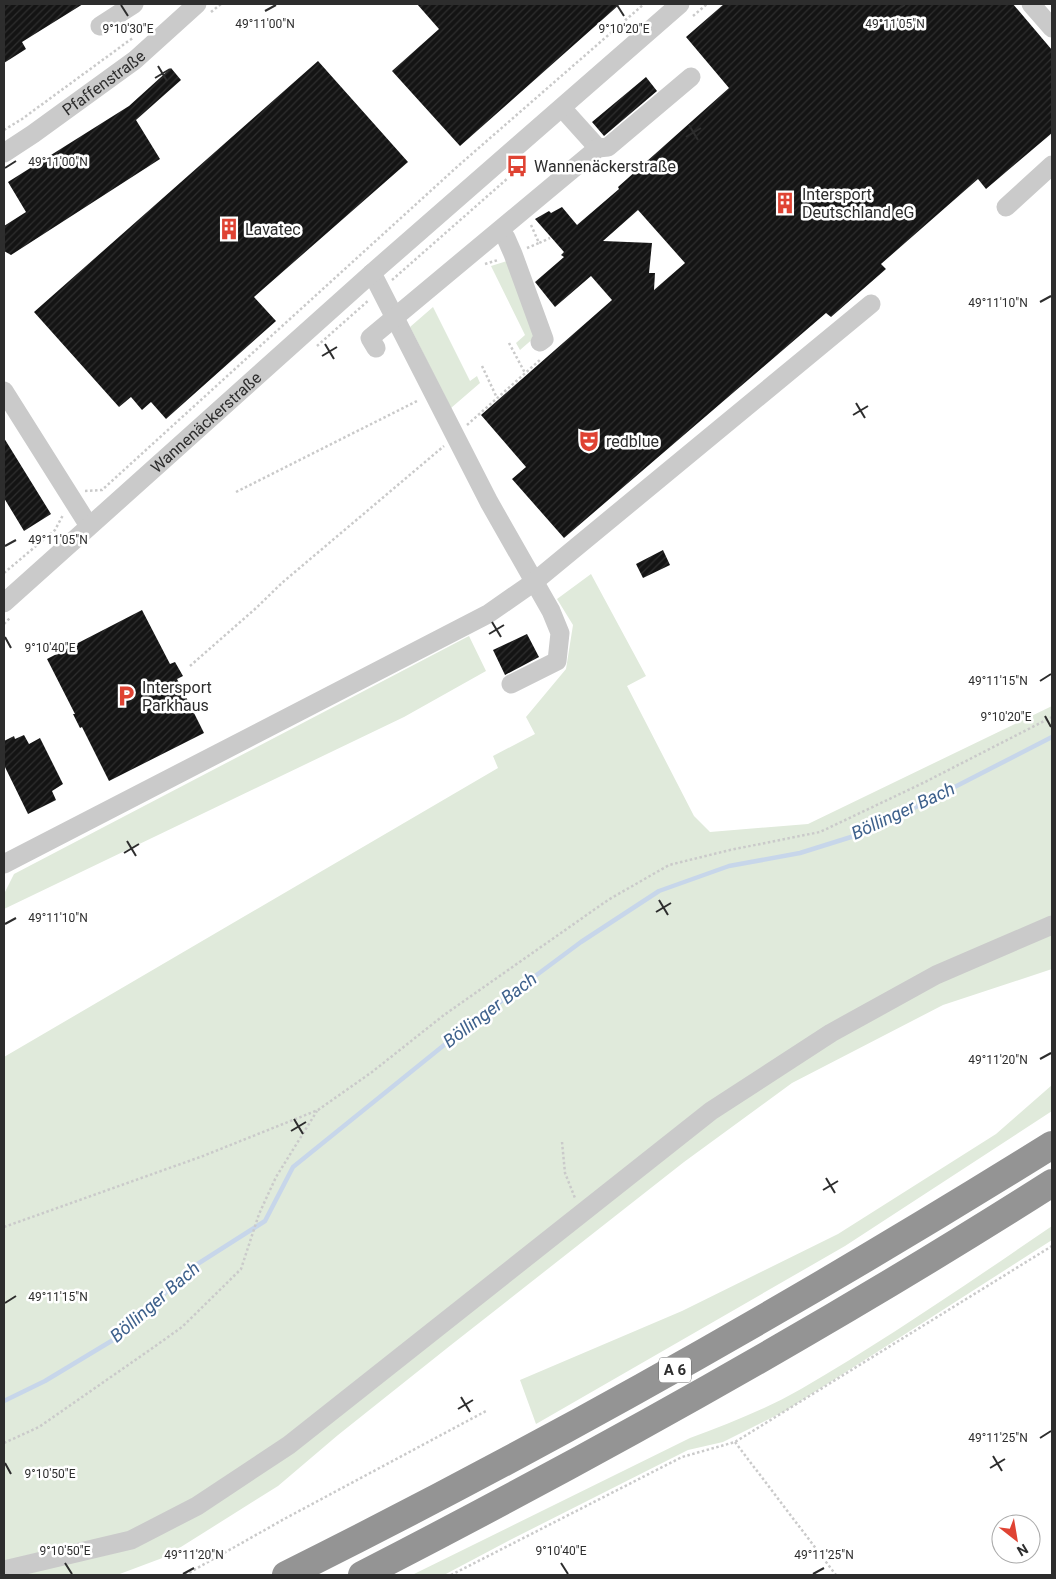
<svg xmlns="http://www.w3.org/2000/svg" width="1056" height="1579" font-family="Roboto,sans-serif">
<style>
.grass{fill:#e0eadb}
.lines{fill:none;stroke-linecap:round;stroke-linejoin:round}
.stream{stroke:#c7d6ea;stroke-width:4.5}
.building{fill:url(#building-hatch);fill-rule:evenodd}
.path{stroke:#cacaca;stroke-width:2.5;stroke-dasharray:2.5 2.5;stroke-linecap:butt}
.minor{stroke:#cacaca;stroke-width:19}
.highway{stroke:#949494;stroke-width:28}
.ticks{fill:none;stroke:#2d2d2d;stroke-width:2}
.labels{text-anchor:middle;stroke-width:5;stroke-linejoin:round;paint-order:stroke}
.shield{fill:#fff;stroke:#6c6c6c;stroke-width:1}
.shield-label{font-size:15px;font-weight:bold;fill:#2d2d2d}
.street-label{font-size:16px;fill:#2d2d2d;stroke:#fff}
.poi-label{font-size:16px;fill:#2d2d2d;stroke:#fff;text-anchor:start}
.water-label{font-size:18px;font-style:italic;fill:#3e618c;stroke:#fff}
.ticks-label{font-size:12px;text-anchor:middle;fill:#2d2d2d;stroke:#fff;stroke-width:5;stroke-linejoin:round;paint-order:stroke}
</style>
<defs>
<pattern id="building-hatch" width="6" height="6" patternUnits="userSpaceOnUse" patternTransform="scale(1.25)"><rect width="6" height="6" fill="#141414"/><path d="M-1 1l2-2M0 6l6-6M5 7l2-2" fill="none" stroke="#2e2e2e"/></pattern>
</defs>
<rect width="100%" height="100%" fill="#fff"/>
<path class="grass" d="M507,261L535,337L520,350L516,343L525,335L491,266Z
M433,307L470,381L477,376L480,383L451,408L410,327Z
M591,574L646,676L627,686L694,816L710,832L808,824L1052,706V969L943,1005L792,1083L684,1162L451,1345L338,1435L278,1486L165,1557L117,1575H4V1057L498,768L493,756L535,734L526,717L566,669L573,625L557,599Z
M469,636L486,671L404,717L4,909V894L14,874Z
M1052,1085V1111L845,1246L536,1424L520,1380L682,1311L838,1234L996,1134Z
M1052,1226V1240L785,1411L723,1442L688,1450L510,1540L444,1575H412L690,1438C728,1424 766,1409 801,1389C887,1339 970,1282 1052,1226Z"/>
<g class="lines">
<path class="stream" d="M4,1401L45,1381L118,1337L153,1306L185,1272L265,1221L293,1167L464,1029L581,942L659,891L729,866L800,853L867,832L1052,737"/>
</g>
<path class="building" d="M4,4H83L22,42L26,49L4,63Z
M417,4H620L460,146L392,71L439,29Z
M724,4H1013L1052,50V133L986,189L978,179L881,264L886,269L831,317L826,313L564,538L512,479L526,467L481,415L612,300L591,276L555,307L535,282L564,257L561,255L564,252L535,219L549,211L551,213L562,207L577,225L619,189L618,187L729,88L686,37ZM638,210L685,263L654,290L655,273H649L652,243L603,241Z
M318,61L408,162L254,297L276,321L166,419L151,402L142,410L131,397L119,407L34,312Z
M171,68L181,80L136,120L160,159L11,255L4,251V226L26,212L8,182L129,106Z
M646,77L657,91L604,136L592,122Z
M4,438L51,514L24,531L4,498Z
M663,550L670,565L643,578L636,564Z
M142,610L170,664L175,662L183,676L177,679L204,733L109,781L82,727L80,728L73,714H75L47,659Z
M527,634L539,657L505,675L493,650Z
M24,735L29,744L40,738L63,784L52,791L56,800L28,814L4,765V741L14,736L15,739Z"/>
<g class="lines">
<path class="path" d="M211,12L221,4
M693,16L707,4
M4,130L22,119L134,37
M531,225L539,243L550,238
M527,248L539,243
M485,264L498,260
M392,280L508,178
M509,343L525,373
M317,346L369,300
M482,366L497,398
M467,425L541,359
M85,491L102,490L458,166L644,4
M236,492L419,400
M4,573L55,530L63,515
M4,624L10,618
M190,666L255,609L283,582L444,446
M562,1142L565,1173L575,1198
M4,1227L203,1156L318,1110L372,1072L444,1015L608,900L669,865L730,850L820,832L923,783L1052,717
M735,1442L836,1575
M4,1443L39,1427L154,1347L182,1327L241,1269L259,1214L276,1177L317,1111
M185,1575L286,1518L486,1411
M451,1575L682,1457L735,1442L1052,1246"/>
<g class="minor">
<path d="M1031,4L1052,28"/>
<path d="M100,26L134,4"/>
<path d="M562,108L598,148"/>
<path id="s1" d="M4,153L33,134L135,60L197,4"/>
<path d="M1006,207L1052,165"/>
<path d="M500,231L506,238L513,254L544,339L540,342"/>
<path d="M372,273L489,502L551,611L560,633L557,661L511,684"/>
<path d="M376,348L370,338L598,148L608,147L691,77"/>
<path d="M4,391L89,526"/>
<path id="s2" d="M4,603L372,273L680,4"/>
<path d="M4,864L488,614L534,582L871,304"/>
<path d="M4,1570L131,1540L197,1506L289,1445L711,1111L831,1033L936,975L1052,925"/>
</g>
<path class="highway" d="M286,1575C549,1444 803,1300 1052,1145
M362,1575C597,1454 829,1325 1052,1183"/>
</g>
<path class="ticks" d="M121,5L128,16M617,5L624,16M265,11L276,5M895,11L905,5M158,66L167,81M155,78L170,69M689,125L698,140M686,137L701,128M5,168L16,161M1040,302L1051,296M325,344L334,359M322,356L337,347M856,403L865,418M853,415L868,406M5,546L16,540M492,622L501,637M489,634L504,625M5,637L11,648M1040,681L1051,674M1045,716L1051,727M127,841L136,856M124,853L139,844M659,900L668,915M656,912L671,903M5,924L16,918M1040,1059L1051,1053M294,1119L303,1134M291,1131L306,1122M826,1178L835,1193M823,1190L838,1181M5,1303L16,1296M461,1397L470,1412M458,1409L473,1400M1040,1438L1051,1431M993,1456L1002,1471M5,1463L11,1474M990,1468L1005,1459M65,1563L72,1574M561,1563L568,1574M183,1574L194,1568M813,1574L824,1568"/>
<defs>
<g id="bus-bare" transform="scale(1.725)"><path d="M-5-6H5V4H4V6H2V4H-2V6H-4V4H-5ZM-3.5-4V0h7V-4ZM-3.5 1.2v1.5H-2V1.2ZM2 1.2v1.5H3.5V1.2Z" fill="#df4333" stroke="#fff" stroke-width="2.5" paint-order="stroke"/></g>
<g id="building-bare" transform="scale(1.725)"><path d="M-4-6H4V6H1V3H-1V6H-4ZM-2.5-4.3h1.7v1.8h-1.7ZM.8-4.3h1.7v1.8H.8ZM-2.5-1h1.7V.8h-1.7ZM.8-1h1.7V.8H.8Z" fill="#df4333" stroke="#fff" stroke-width="2.5" paint-order="stroke"/></g>
<g id="theatre-bare" transform="scale(1.725)"><path d="M-5-5.5Q0-4 5-5.5V0Q5 5 0 6Q-5 5-5 0ZM-3.3-2.5H-1v1.5H-3.3ZM1-2.5H3.3v1.5H1ZM-2.8 1Q0 5.5 2.8 1Z" fill="#df4333" stroke="#fff" stroke-width="2.5" paint-order="stroke"/></g>
<g id="parking-bare" transform="scale(1.725)"><path d="M-3.5-5.5H1a3.5 3.5 0 0 1 0 7H-1V5.5H-3.5ZM-1-3.4V-.6H.8a1.4 1.4 0 0 0 0-2.8Z" fill="#df4333" stroke="#fff" stroke-width="2.5" paint-order="stroke"/></g>
</defs>
<g fill-rule="evenodd">
<use href="#bus-bare" x="517" y="166"/>
<use href="#building-bare" x="785" y="203"/>
<use href="#building-bare" x="229" y="229"/>
<use href="#theatre-bare" x="589" y="441"/>
<use href="#parking-bare" x="126" y="696"/>
</g>
<g class="labels">
<rect class="shield" x="659" y="1357.5" width="32" height="25" rx="4"/>
<g class="shield-label">
<text x="675" y="1375">A 6</text>
</g>
<g class="street-label">
<text dy="6" stroke="none"><textPath href="#s1" startOffset="122">Pfaffenstraße</textPath></text>
<text dy="6" stroke="none"><textPath href="#s2" startOffset="271">Wannenäckerstraße</textPath></text>
</g>
<g class="poi-label">
<text x="534" y="172">Wannenäckerstraße</text>
<text x="802" y="200">Intersport<tspan x="802" dy="18">Deutschland eG</tspan></text>
<text x="245" y="235">Lavatec</text>
<text x="606" y="447">redblue</text>
<text x="142" y="693">Intersport<tspan x="142" dy="18">Parkhaus</tspan></text>
</g>
<g class="water-label">
<text transform="translate(903 811) rotate(-25)" y="6">Böllinger Bach</text>
<text transform="translate(490 1010) rotate(-37)" y="6">Böllinger Bach</text>
<text transform="translate(155 1302) rotate(-41)" y="6">Böllinger Bach</text>
</g>
</g>
<g class="ticks-label">
<text x="265" y="28">49°11'00"N</text>
<text x="895" y="28">49°11'05"N</text>
<text x="128" y="33">9°10'30"E</text>
<text x="624" y="33">9°10'20"E</text>
<text x="58" y="166">49°11'00"N</text>
<text x="998" y="307">49°11'10"N</text>
<text x="58" y="544">49°11'05"N</text>
<text x="50" y="652">9°10'40"E</text>
<text x="998" y="685">49°11'15"N</text>
<text x="1006" y="721">9°10'20"E</text>
<text x="58" y="922">49°11'10"N</text>
<text x="998" y="1064">49°11'20"N</text>
<text x="58" y="1301">49°11'15"N</text>
<text x="998" y="1442">49°11'25"N</text>
<text x="50" y="1478">9°10'50"E</text>
<text x="65" y="1555">9°10'50"E</text>
<text x="561" y="1555">9°10'40"E</text>
<text x="194" y="1559">49°11'20"N</text>
<text x="824" y="1559">49°11'25"N</text>
</g>
<rect width="1056" height="1579" fill="none" stroke="#2d2d2d" stroke-width="10"/>
<g transform="translate(1016 1539) rotate(149)"><circle r="24" fill="#ffffff" stroke="#ababab"/>
<path d="M0-4L9 19L0 12L-9 19Z" fill="#df4333"/>
<text y="-8" font-size="14" font-weight="bold" text-anchor="middle" fill="#2d2d2d">N</text>
</g>
</svg>
